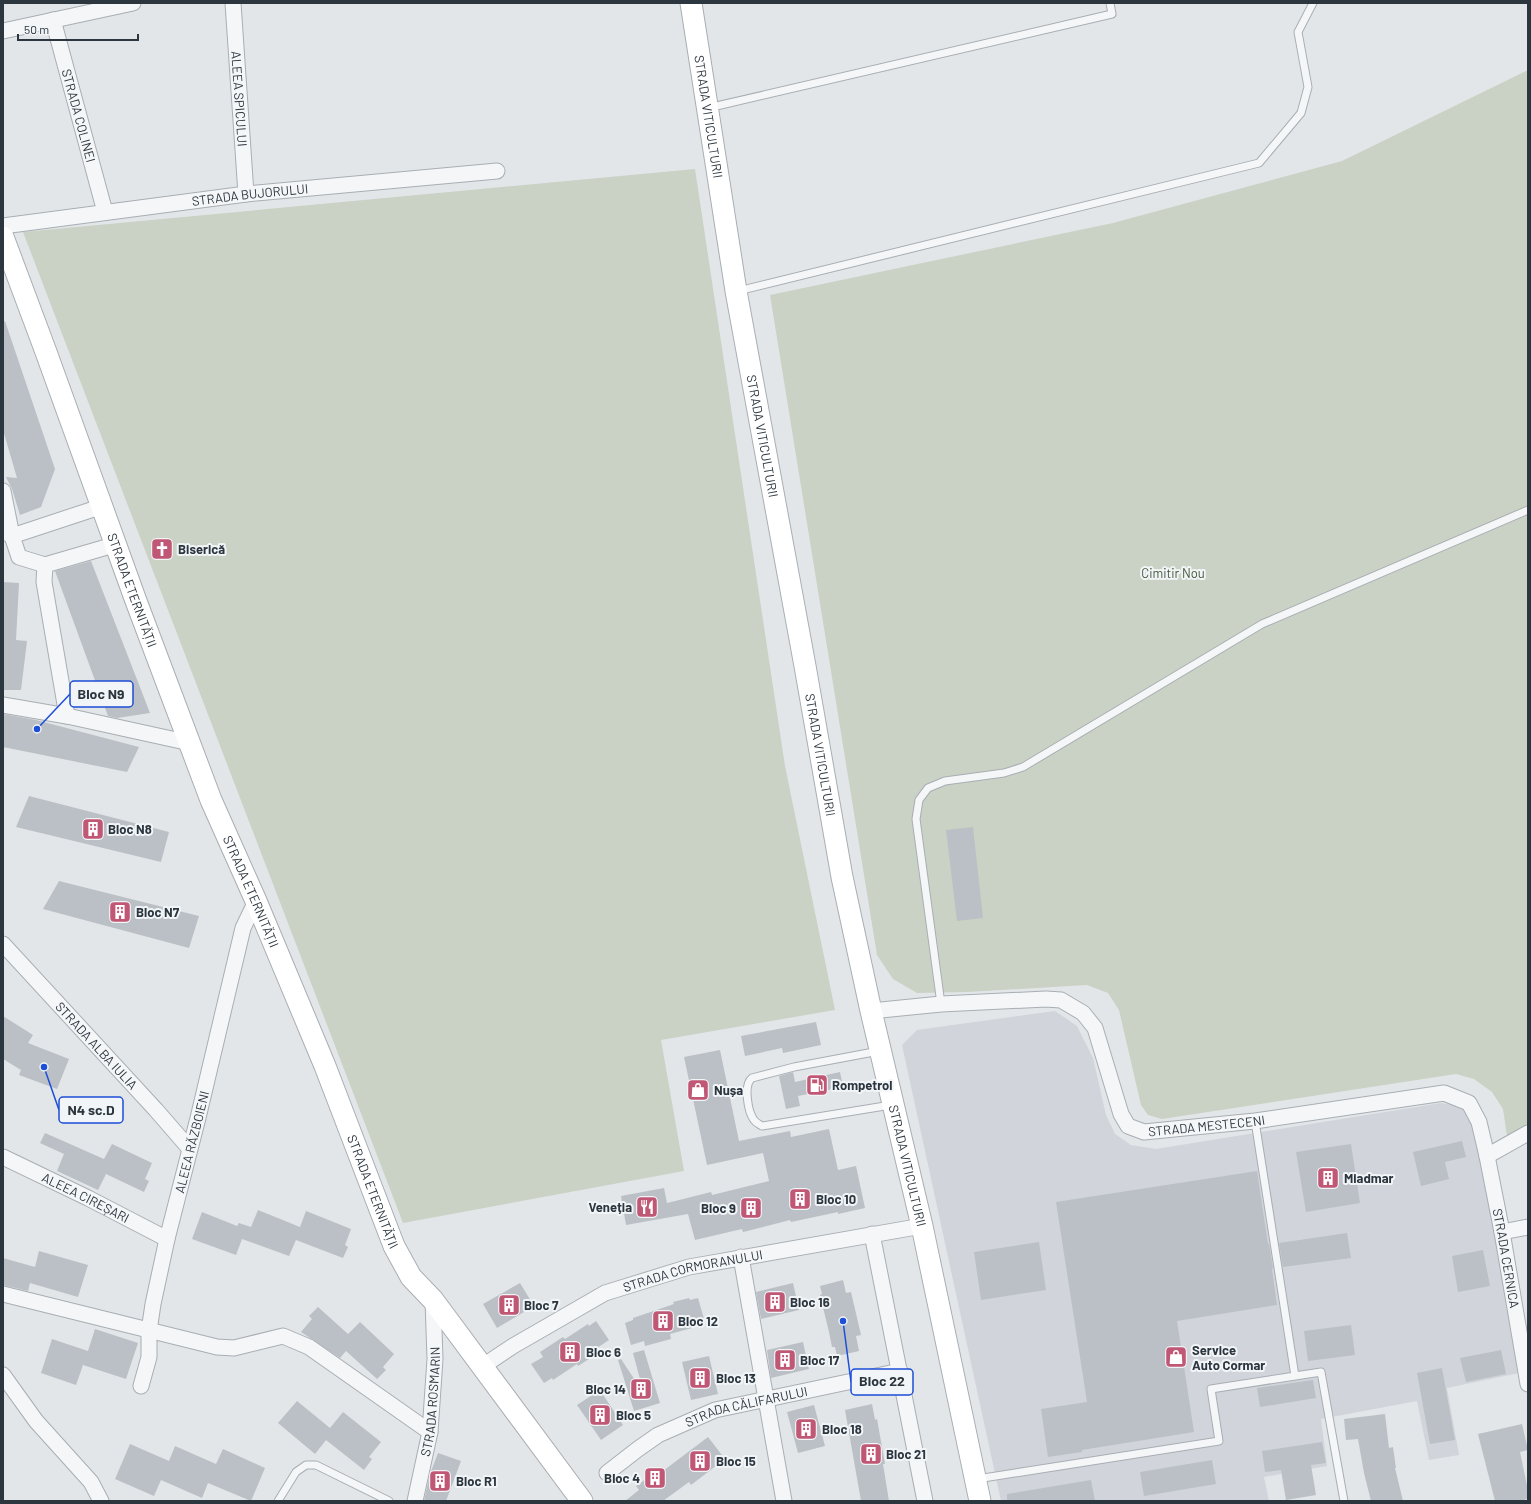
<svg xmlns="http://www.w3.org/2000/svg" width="1531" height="1504" font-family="Barlow,sans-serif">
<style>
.built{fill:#d1d5db}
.green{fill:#cad2c5}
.building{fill:#bac0c5}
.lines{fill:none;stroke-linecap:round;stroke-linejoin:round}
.lane-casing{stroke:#a8aeb3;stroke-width:9}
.street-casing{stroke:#a8aeb3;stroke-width:17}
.secondary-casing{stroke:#a8aeb3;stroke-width:23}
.lane{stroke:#f5f6f8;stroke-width:7}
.street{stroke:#f5f6f8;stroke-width:15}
.secondary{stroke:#fff;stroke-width:21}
.labels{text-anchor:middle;stroke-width:4;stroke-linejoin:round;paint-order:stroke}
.street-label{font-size:13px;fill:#2c363f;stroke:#f2f5f7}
.poi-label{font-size:13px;font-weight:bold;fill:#2c363f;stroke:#f2f5f7;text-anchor:start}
.park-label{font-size:13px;fill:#45593b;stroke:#f2f5f7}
.leader{fill:none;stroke:#1d4ed8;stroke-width:1.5}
.callout-dot{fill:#1d4ed8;stroke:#f2f5f7;stroke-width:1.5}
.callout{fill:#f2f5f7;stroke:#1d4ed8;stroke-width:1.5}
.callout-label{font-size:14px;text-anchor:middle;font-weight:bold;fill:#2c363f}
</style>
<rect width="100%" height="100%" fill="#e2e6e9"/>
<path class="built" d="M1055,1011L1077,1026L1093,1058L1106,1115L1115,1134L1131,1145L1156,1149L1441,1103L1455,1105L1467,1110L1476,1125L1519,1373L1447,1388L1459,1455L1429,1460L1417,1401L1321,1419L1327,1466L1264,1477L1269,1501H1001L902,1045L917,1030Z"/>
<path class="green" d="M1528,70V1124L1507,1136L1503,1109L1492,1092L1474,1079L1456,1074L1162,1119L1148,1115L1141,1105L1119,1010L1108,993L1087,985L968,992L917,993L893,979L877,955L770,295L1113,223L1342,161Z
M695,169L785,766L835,1010L661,1040L684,1171L403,1223L23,232Z"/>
<path class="building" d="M5,321L55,469L41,507L20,515L12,489L6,477L17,478L3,430V322Z
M91,561L150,713L117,718L108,716L55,571Z
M3,582L19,583L16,640L27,641L21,690H3Z
M3,714L36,720L139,747L127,772L3,747Z
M29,796L169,832L161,862L16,827Z
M973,827L983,918L957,921L946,830Z
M59,881L199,916L189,948L43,909Z
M3,1016L33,1035L28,1043L69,1059L57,1089L19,1075L21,1070L3,1059Z
M816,1022L821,1045L783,1053L782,1048L745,1056L741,1036Z
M720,1050L739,1141L790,1131L791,1137L829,1129L838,1170L856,1166L865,1208L838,1214V1212L791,1222L790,1220L743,1232L742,1229L695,1240L688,1214L626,1225L621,1196L664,1188L667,1203L711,1192L712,1195L769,1181L763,1153L707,1165L684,1057Z
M793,1072L795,1082L840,1072L843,1087L798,1096L800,1106L786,1109L779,1076Z
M45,1133L104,1159L112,1144L152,1163L145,1179L149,1181L144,1192L106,1174L98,1190L57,1171L64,1154L40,1143Z
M1462,1141L1466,1157L1445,1162L1449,1179L1421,1186L1413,1152Z
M1351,1144L1360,1203L1306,1212L1296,1152Z
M1257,1171L1268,1244H1269L1273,1268L1272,1269L1277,1305L1177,1321L1194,1432L1082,1450V1452L1048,1457L1041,1409L1087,1402L1056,1202Z
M258,1210L300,1227L306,1211L351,1229L345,1245L348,1247L343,1258L296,1240L289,1256L242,1239L236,1255L192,1239L202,1212L237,1226L239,1223L251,1227Z
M1347,1233L1351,1258L1283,1267L1279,1243Z
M1039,1242L1046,1290L981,1300L974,1252Z
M1483,1250L1490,1286L1458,1292L1452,1256Z
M39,1251L88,1265L78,1297L30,1283L28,1291L3,1285V1258L35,1267Z
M843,1280L846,1293L851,1292L861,1335L856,1336L859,1351L837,1356L835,1347H832L829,1332L820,1295L822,1294L820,1286Z
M520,1283L534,1306L497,1328L483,1304Z
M793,1283L799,1310L761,1319L756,1292Z
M689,1298L690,1300L698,1298L704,1319L691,1323L692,1328L670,1334L671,1339L645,1346L644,1341L631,1345L625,1323L633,1320V1318L674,1304L673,1302Z
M318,1307L348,1334L360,1322L394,1354L383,1367L386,1370L377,1379L346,1351L340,1358L301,1332L312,1319L309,1316Z
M596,1321L609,1340L597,1348L600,1352L578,1366L577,1364L553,1380L552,1378L544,1383L531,1364L543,1357L540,1352L563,1337L565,1339L588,1324L589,1326Z
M1351,1325L1355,1355L1308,1361L1304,1331Z
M95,1329L138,1343L126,1379L83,1365L76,1385L41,1373L52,1339L88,1351Z
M803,1342L809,1369L771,1378L767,1350Z
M644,1350L660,1403L634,1411L618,1360L621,1359L644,1394L633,1353Z
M1501,1350L1506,1374L1466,1382L1460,1358Z
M709,1356L718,1394L691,1400L682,1362Z
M1442,1368L1455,1440L1430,1444L1417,1373Z
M1313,1380L1316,1398L1260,1407L1257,1388Z
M600,1390L623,1425L601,1440L577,1405Z
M297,1401L330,1428L343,1412L381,1442L369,1457L372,1459L364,1470L326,1440L315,1454L278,1423Z
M872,1404L875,1420L877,1419L885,1464H883L889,1501H861L845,1410Z
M814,1405L825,1446L798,1453L787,1412Z
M1385,1414L1389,1448L1393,1447L1396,1468H1395L1403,1501H1371L1364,1473L1358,1439L1346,1440L1344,1419Z
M1522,1424L1528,1450L1520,1452L1528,1490V1499L1518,1501H1495L1478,1434Z
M708,1437L725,1459L691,1485L689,1482L663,1501H625L639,1490L636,1486L657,1471L659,1474Z
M1322,1442L1326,1463L1311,1465L1316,1495L1286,1500L1281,1470L1265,1472L1262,1451Z
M130,1444L169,1461L175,1446L216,1464L223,1449L265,1468L251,1501L208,1483L202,1498L161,1480L154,1496L115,1479Z
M438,1453L461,1461L446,1501H424L430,1474Z
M1212,1460L1216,1484L1144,1496L1140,1472Z
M1091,1480L1095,1501H1007V1494Z"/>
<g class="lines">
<g class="lane-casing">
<path id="lane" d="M708,108L1112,14L1110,3
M738,291L1259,163L1301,113L1308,87L1298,32L1313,3
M941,1004L916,819L919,800L928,788L945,781L1004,773L1023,767L1262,624L1528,510
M879,1051L794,1067L752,1078C743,1085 748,1112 754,1120C756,1123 759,1124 762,1126L891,1105
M1255,1121L1295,1376
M977,1479L1219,1441L1211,1389L1321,1372L1344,1501
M278,1501L296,1472L306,1465H316L389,1501"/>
</g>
<g class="street-casing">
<g id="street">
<path id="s1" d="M233,3L246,194"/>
<path id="s2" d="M53,20L105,212"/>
<path d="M3,31L133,3"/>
<path id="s3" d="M3,226L246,194L497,171"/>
<path d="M3,491L12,536L103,506"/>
<path d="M3,531L12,536L19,557L45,565"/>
<path d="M3,705L67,716L190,743"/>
<path d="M67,716L44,582L45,565L117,544"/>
<path id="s4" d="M3,944L156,1110L189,1148"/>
<path id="s5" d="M871,1011L941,1004L1046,999L1061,1000L1083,1013L1095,1028L1121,1114L1128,1126L1144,1132L1255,1121L1444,1093L1469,1103L1479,1122L1487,1156L1502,1232L1528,1384"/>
<path d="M1487,1156L1528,1133"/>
<path id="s6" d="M3,1157L88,1198L167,1239"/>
<path d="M1502,1232L1528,1227"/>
<path d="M872,1234L925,1501"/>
<path d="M741,1257L784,1501"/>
<path d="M3,1294L217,1347L234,1348L283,1336L309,1347L430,1432"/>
<path id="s7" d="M483,1366L513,1346L605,1293L689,1267L922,1226"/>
<path d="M3,1375L36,1421L91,1482L101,1501"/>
<path id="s8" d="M141,1386L149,1357V1331L153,1304L167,1239L198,1118L243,928L256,901"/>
<path id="s9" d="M607,1473L638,1449L658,1435L715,1410L900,1371"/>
<path id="s10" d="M415,1501L430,1432L435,1359L433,1300"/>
</g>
</g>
<g class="secondary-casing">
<g id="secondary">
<path id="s11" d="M691,3L736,291L805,666L842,877L871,1011L922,1226L980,1501"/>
<path id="s12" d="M3,237L46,352L136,601L211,800L256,901L325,1066L394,1246L411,1277L433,1300L582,1501"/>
</g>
</g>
<use href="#lane" class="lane"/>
<use href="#street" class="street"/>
<use href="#secondary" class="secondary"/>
</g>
<defs>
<g id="church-square" transform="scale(1.15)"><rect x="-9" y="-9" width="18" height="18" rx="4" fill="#bf5775" stroke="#f2f5f7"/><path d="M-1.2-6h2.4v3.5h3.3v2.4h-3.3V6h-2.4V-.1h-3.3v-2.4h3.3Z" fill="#fff"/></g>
<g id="building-square" transform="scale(1.15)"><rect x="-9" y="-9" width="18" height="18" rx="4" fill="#bf5775" stroke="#f2f5f7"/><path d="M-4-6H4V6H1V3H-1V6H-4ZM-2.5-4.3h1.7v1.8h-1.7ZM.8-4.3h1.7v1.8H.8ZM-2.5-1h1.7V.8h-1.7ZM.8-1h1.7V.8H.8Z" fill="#fff"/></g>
<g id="fuel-square" transform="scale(1.15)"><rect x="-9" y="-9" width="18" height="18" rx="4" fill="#bf5775" stroke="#f2f5f7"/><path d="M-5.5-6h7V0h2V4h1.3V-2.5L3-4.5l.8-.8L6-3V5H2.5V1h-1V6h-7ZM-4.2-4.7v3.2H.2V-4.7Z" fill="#fff"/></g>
<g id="shop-square" transform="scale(1.15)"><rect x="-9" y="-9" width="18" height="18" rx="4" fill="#bf5775" stroke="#f2f5f7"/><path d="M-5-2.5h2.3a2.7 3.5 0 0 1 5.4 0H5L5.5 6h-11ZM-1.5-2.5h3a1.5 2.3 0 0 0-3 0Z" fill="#fff"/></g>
<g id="restaurant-square" transform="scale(1.15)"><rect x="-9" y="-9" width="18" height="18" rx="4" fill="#bf5775" stroke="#f2f5f7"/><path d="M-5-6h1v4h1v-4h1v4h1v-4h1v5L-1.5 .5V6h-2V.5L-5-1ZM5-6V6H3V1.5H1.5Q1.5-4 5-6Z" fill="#fff"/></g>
</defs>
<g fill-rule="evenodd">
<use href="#church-square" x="162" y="549"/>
<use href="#building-square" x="93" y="829"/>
<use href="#building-square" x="120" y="912"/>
<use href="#fuel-square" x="817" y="1085"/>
<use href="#shop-square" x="698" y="1090"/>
<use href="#building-square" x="1328" y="1178"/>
<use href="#building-square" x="800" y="1199"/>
<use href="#restaurant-square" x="647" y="1207"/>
<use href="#building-square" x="751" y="1208"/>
<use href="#building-square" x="775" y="1302"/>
<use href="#building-square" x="509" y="1305"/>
<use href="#building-square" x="663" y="1321"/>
<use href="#building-square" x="570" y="1352"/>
<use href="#shop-square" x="1176" y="1357"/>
<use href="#building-square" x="785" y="1360"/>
<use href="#building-square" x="700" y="1378"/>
<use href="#building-square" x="641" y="1389"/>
<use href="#building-square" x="600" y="1415"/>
<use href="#building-square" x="806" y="1429"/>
<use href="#building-square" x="871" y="1454"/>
<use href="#building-square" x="700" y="1461"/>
<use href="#building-square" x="655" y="1478"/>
<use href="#building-square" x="440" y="1481"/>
</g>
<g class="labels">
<g class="street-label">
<text dy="5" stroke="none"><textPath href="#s1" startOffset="96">ALEEA SPICULUI</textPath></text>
<text dy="5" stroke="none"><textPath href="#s2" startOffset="99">STRADA COLINEI</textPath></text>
<text dy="5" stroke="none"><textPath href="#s11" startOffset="115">STRADA VITICULTURII</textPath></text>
<text dy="5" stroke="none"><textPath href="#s3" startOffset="249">STRADA BUJORULUI</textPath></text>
<text dy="5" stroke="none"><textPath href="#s11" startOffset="439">STRADA VITICULTURII</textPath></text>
<text dy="5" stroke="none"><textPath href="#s12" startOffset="376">STRADA ETERNITĂȚII</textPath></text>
<text dy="5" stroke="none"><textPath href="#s11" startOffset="763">STRADA VITICULTURII</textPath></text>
<text dy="5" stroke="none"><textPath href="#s12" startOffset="700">STRADA ETERNITĂȚII</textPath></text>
<text dy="5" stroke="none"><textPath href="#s4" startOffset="138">STRADA ALBA IULIA</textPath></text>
<text dy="5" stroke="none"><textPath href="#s5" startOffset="419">STRADA MESTECENI</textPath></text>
<text dy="5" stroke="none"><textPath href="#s8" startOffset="250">ALEEA RĂZBOIENI</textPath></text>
<text dy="5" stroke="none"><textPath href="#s11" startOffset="1183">STRADA VITICULTURII</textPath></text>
<text dy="5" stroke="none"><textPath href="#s12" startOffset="1024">STRADA ETERNITĂȚII</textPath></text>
<text dy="5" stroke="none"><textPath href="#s6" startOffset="92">ALEEA CIREȘARI</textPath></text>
<text dy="5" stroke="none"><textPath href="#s5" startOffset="846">STRADA CERNICA</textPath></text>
<text dy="5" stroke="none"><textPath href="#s7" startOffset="233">STRADA CORMORANULUI</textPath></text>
<text dy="5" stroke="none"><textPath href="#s10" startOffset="101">STRADA ROSMARIN</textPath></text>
<text dy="5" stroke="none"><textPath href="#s9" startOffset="157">STRADA CĂLIFARULUI</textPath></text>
</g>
<g class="poi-label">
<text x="178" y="554">Biserică</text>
<text x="108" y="834">Bloc N8</text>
<text x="136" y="917">Bloc N7</text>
<text x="832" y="1090">Rompetrol</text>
<text x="714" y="1095">Nușa</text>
<text x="1344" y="1183">Miadmar</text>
<text x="816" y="1204">Bloc 10</text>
<text x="632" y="1212" text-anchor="end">Veneția</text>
<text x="736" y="1213" text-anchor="end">Bloc 9</text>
<text x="790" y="1307">Bloc 16</text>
<text x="524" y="1310">Bloc 7</text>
<text x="678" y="1326">Bloc 12</text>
<text x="1192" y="1355">Service<tspan x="1192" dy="15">Auto Cormar</tspan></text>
<text x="586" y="1357">Bloc 6</text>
<text x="800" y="1365">Bloc 17</text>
<text x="716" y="1383">Bloc 13</text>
<text x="626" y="1394" text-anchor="end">Bloc 14</text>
<text x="616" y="1420">Bloc 5</text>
<text x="822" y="1434">Bloc 18</text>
<text x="886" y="1459">Bloc 21</text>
<text x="716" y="1466">Bloc 15</text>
<text x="640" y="1483" text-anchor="end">Bloc 4</text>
<text x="456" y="1486">Bloc R1</text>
</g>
<g class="park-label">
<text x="1173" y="578">Cimitir Nou</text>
</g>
</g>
<path class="leader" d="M37 729L70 694M44 1067L59 1110M843 1321L851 1382"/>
<g class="callout-dot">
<circle cx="37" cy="729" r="4"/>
<circle cx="44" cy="1067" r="4"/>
<circle cx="843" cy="1321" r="4"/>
</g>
<g class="callout">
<rect x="70" y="681" width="63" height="26" rx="4"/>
<rect x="59" y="1097" width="64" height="26" rx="4"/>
<rect x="851" y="1369" width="62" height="26" rx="4"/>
</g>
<g class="callout-label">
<text x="101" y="699">Bloc N9</text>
<text x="91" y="1115">N4 sc.D</text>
<text x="882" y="1386">Bloc 22</text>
</g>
<rect width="1531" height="1504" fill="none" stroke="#2c363f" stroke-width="8"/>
<path d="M18 34v6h120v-6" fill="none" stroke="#2c363f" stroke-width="2"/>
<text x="24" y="34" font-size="12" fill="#2c363f" stroke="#f2f5f7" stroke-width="3" paint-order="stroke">50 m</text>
</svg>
